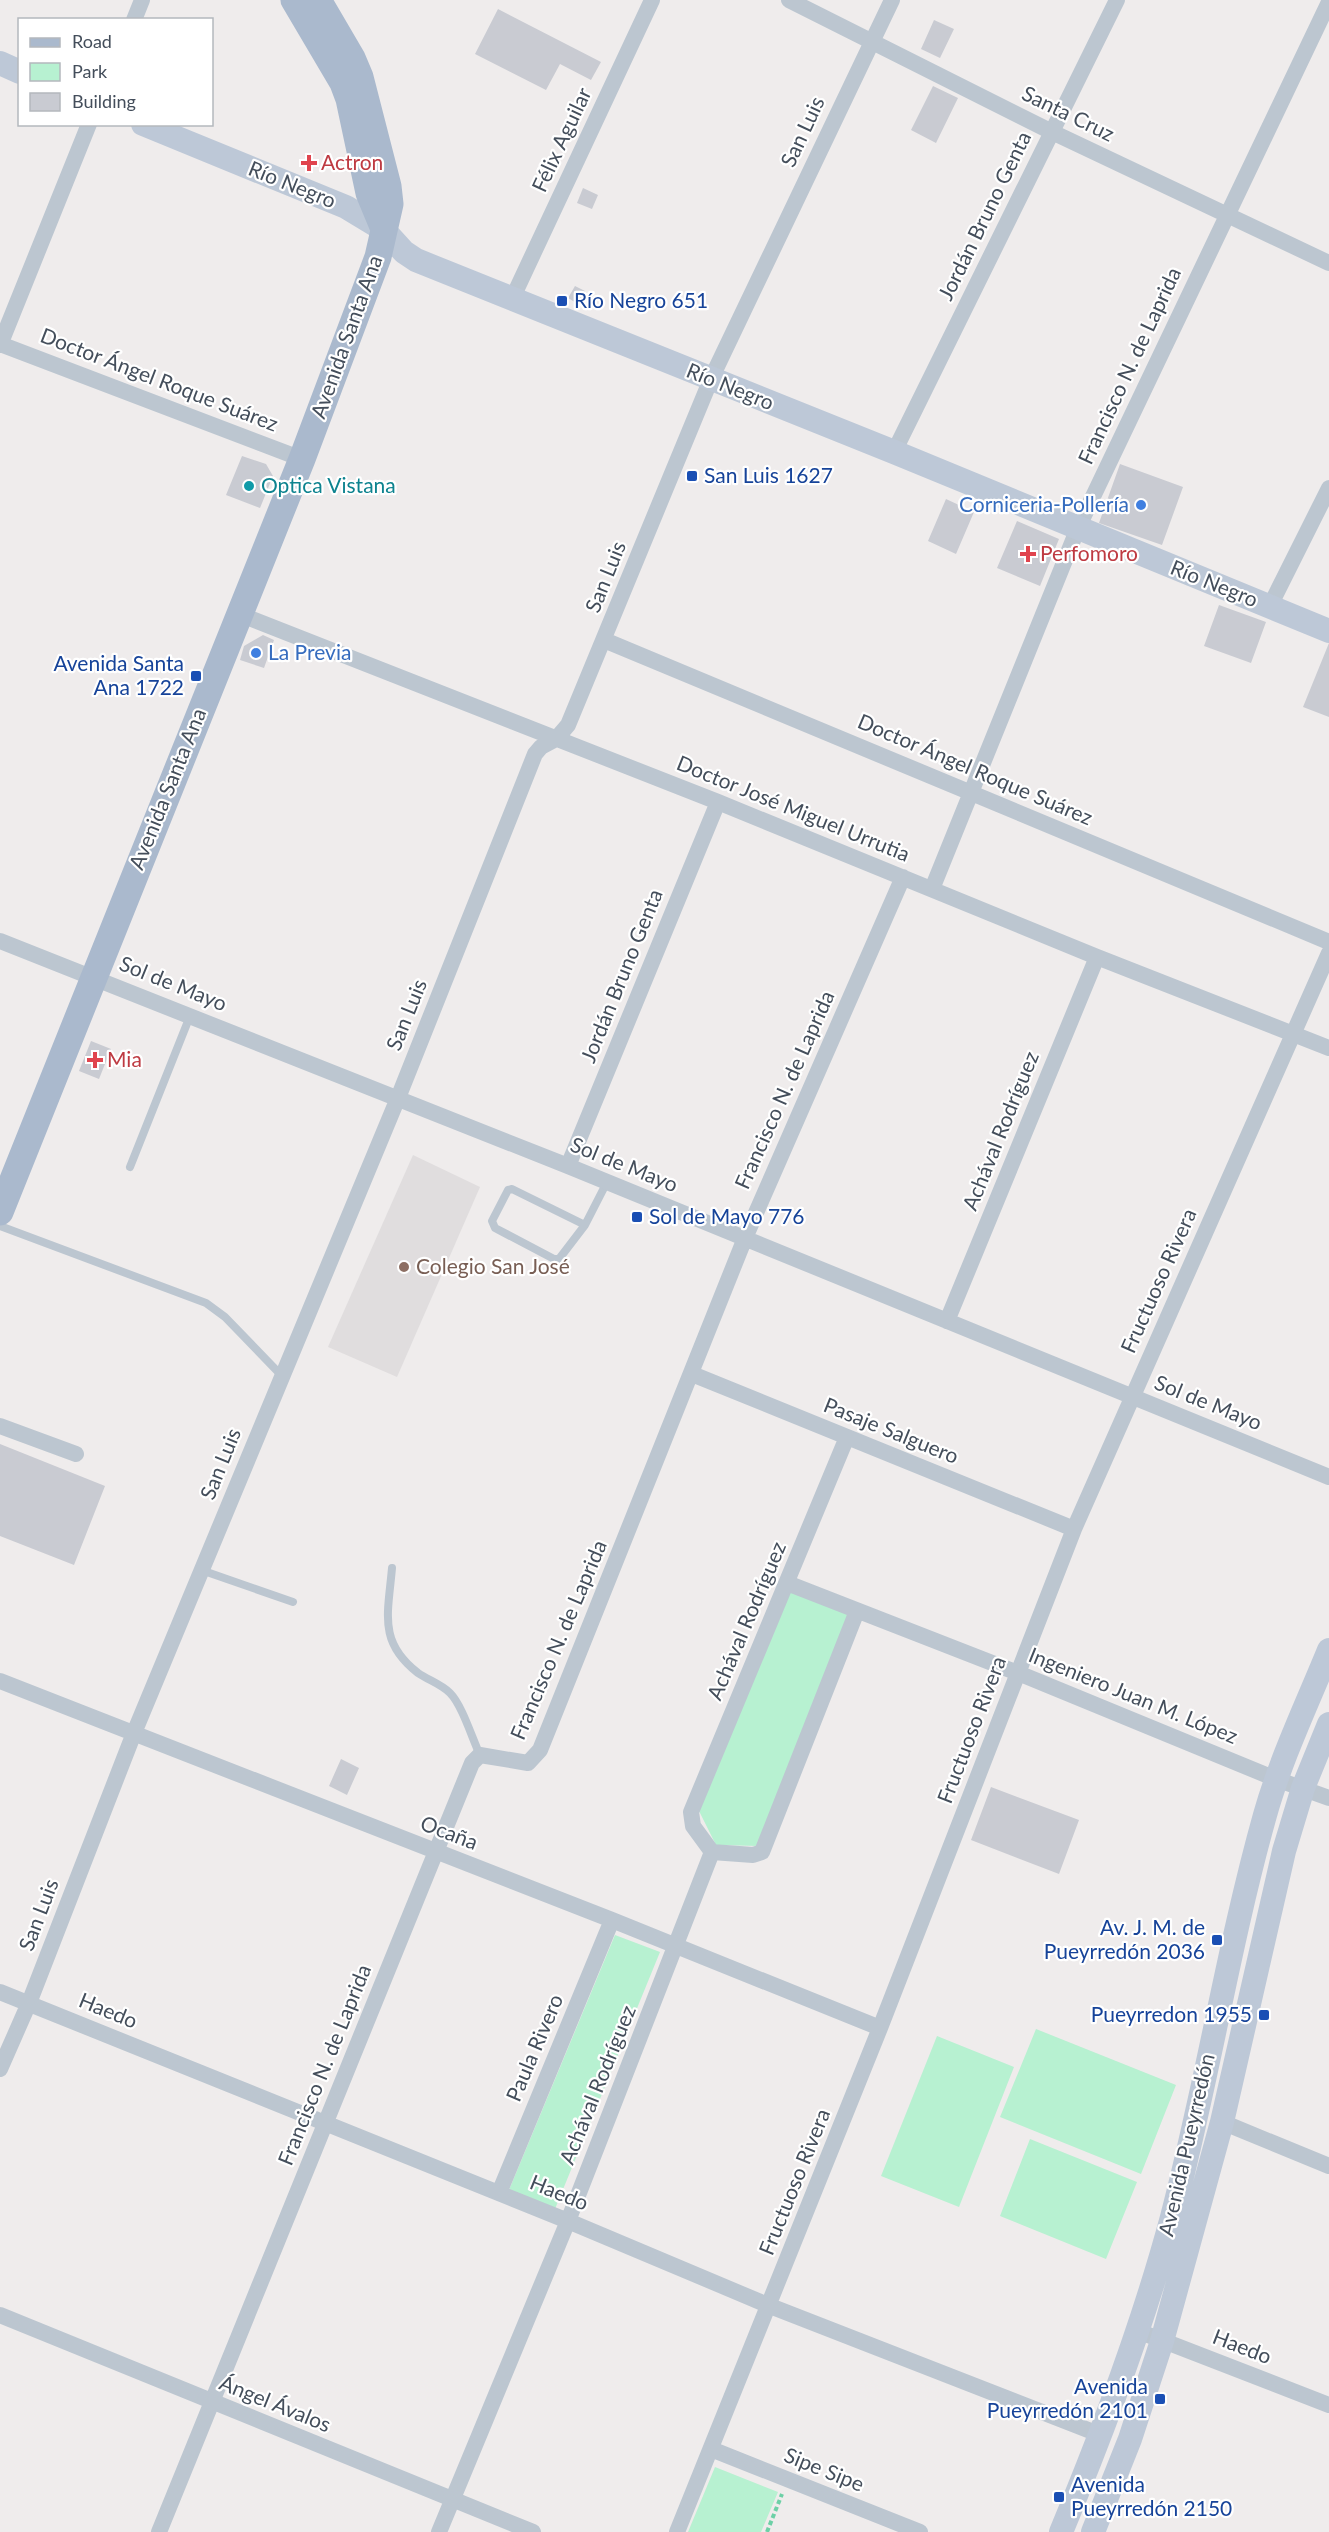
<svg xmlns="http://www.w3.org/2000/svg" width="1329" height="2532" font-family="Lato,sans-serif">
<style>
.education{fill:#e0ddde}
.green{fill:#b7f1d1}
.building{fill:#c9cbd2}
.lines{fill:none;stroke-linecap:round;stroke-linejoin:round}
.path{stroke:#6dd0a6;stroke-width:4;stroke-dasharray:4.5 3;stroke-linecap:butt}
.lane{stroke:#bcc6d0;stroke-width:8}
.street{stroke:#bcc6d0;stroke-width:16}
.secondary{stroke:#bdc8d7;stroke-width:24}
.primary{stroke:#aab9cd;stroke-width:27}
.health-dot{fill:#e0444e;stroke:#fff;stroke-width:2}
.transit-dot{fill:#1a4fb4;stroke:#fff;stroke-width:2}
.culture-dot{fill:#0f9aa8;stroke:#fff;stroke-width:2}
.shop-dot{fill:#3f7fe0;stroke:#fff;stroke-width:2}
.education-dot{fill:#8d6e63;stroke:#fff;stroke-width:2}
.labels{text-anchor:middle;stroke-width:4.5;stroke-linejoin:round;paint-order:stroke}
.street-label{font-size:21px;fill:#444e5b;stroke:#fff}
.health-label{font-size:21px;fill:#be3a42;stroke:#fff;text-anchor:start}
.transit-label{font-size:21px;fill:#164399;stroke:#fff;text-anchor:start}
.culture-label{font-size:21px;fill:#0d838f;stroke:#fff;text-anchor:start}
.shop-label{font-size:21px;fill:#366cbe;stroke:#fff;text-anchor:end}
.education-label{font-size:21px;fill:#785e54;stroke:#fff;text-anchor:start}
</style>
<rect width="100%" height="100%" fill="#efecec"/>
<path class="education" d="M413,1155L480,1187L397,1377L328,1347Z"/>
<path class="green" d="M790,1588L851,1613L759,1846L716,1845L699,1811Z
M615,1935L660,1952L555,2209L509,2190Z
M1036,2029L1176,2085L1141,2174L1000,2117Z
M937,2036L1014,2067L959,2207L881,2176Z
M1030,2139L1137,2182L1106,2259L1000,2216Z
M715,2467L778,2492L761,2532H688Z"/>
<path class="building" d="M498,9L601,62L591,80L560,64L546,90L475,54Z
M934,20L954,29L940,58L921,49Z
M933,86L958,98L936,143L911,130Z
M583,188L598,195L592,209L577,203Z
M575,286L585,291L578,304L568,298Z
M242,456L266,464L273,476L260,508L226,495Z
M1120,464L1183,487L1162,545L1099,523Z
M946,499L974,512L956,554L928,541Z
M1017,521L1059,539L1040,586L997,568Z
M1219,605L1266,622L1251,663L1204,646Z
M263,635L274,640L264,668L240,660L244,646Z
M1329,643V717L1303,707Z
M91,1041L111,1049L99,1079L79,1071Z
M0,1444L105,1486L74,1565L0,1536Z
M341,1759L359,1768L347,1795L329,1786Z
M991,1787L1079,1820L1059,1874L971,1840Z"/>
<g class="lines">
<path class="path" d="M767,2532L782,2494"/>
<path class="lane" d="M130,1167L190,1016
M585,1225L512,1189L508,1190L492,1221L495,1228L554,1259H559L585,1225L607,1182
M0,1226L206,1303L225,1317L281,1375
M392,1568C388,1614 378,1642 418,1673C428,1680 441,1684 450,1693C462,1705 472,1738 480,1755
M201,1570L293,1602"/>
<path class="street" d="M789,0L1052,132L1329,263
M134,20L142,0
M512,299L652,0
M0,344L302,459
M0,345L89,124
M894,452L1117,0
M1270,606L1329,488
M239,614L718,802L1097,957L1329,1048
M604,640L1329,942
M932,889L1078,528L1329,2
M0,941L568,1166L1329,1477
M568,1166L718,802
M947,1321L1097,957
M692,1374L1074,1529
M0,1426L76,1454
M847,1437L691,1812L693,1826L712,1852L753,1855L762,1852L857,1611
M787,1583L1018,1673L1276,1779L1329,1798
M0,1681L612,1920L880,2028
M0,1992L568,2221L770,2306L1101,2435
M0,2069L29,2003L134,1733L398,1098L535,754L541,747L556,739L568,725L711,379L892,0
M1222,2122L1329,2166
M499,2193L612,1920
M0,2315L533,2532
M1138,2331L1329,2405
M711,2449L920,2532
M159,2532L472,1763L480,1755L528,1763L540,1750L745,1238L903,877
M439,2532L568,2221L712,1852
M677,2532L880,2028L1074,1529L1329,953"/>
<path class="secondary" d="M0,63L20,72
M143,124L346,207L384,230L404,252L416,260L894,452L1329,631
M1061,2532C1104,2429 1143,2325 1172,2217C1207,2084 1228,1947 1265,1815C1281,1758 1307,1704 1329,1650
M1093,2532L1130,2439L1162,2341L1222,2122L1284,1851L1303,1788L1329,1724"/>
<path class="primary" d="M294,0L343,83L349,99L369,193L384,229
M0,1212L302,459L378,257L390,204L388,186L360,77L352,58L318,0"/>
</g>
<g class="health-dot">
<path d="M306 154h6v6h6v6h-6v6h-6v-6h-6v-6h6z"/>
<path d="M1025 545h6v6h6v6h-6v6h-6v-6h-6v-6h6z"/>
<path d="M92 1051h6v6h6v6h-6v6h-6v-6h-6v-6h6z"/>
</g>
<g class="transit-dot">
<rect x="556" y="295" width="12" height="12" rx="3"/>
<rect x="686" y="470" width="12" height="12" rx="3"/>
<rect x="190" y="670" width="12" height="12" rx="3"/>
<rect x="631" y="1211" width="12" height="12" rx="3"/>
<rect x="1211" y="1934" width="12" height="12" rx="3"/>
<rect x="1258" y="2009" width="12" height="12" rx="3"/>
<rect x="1154" y="2393" width="12" height="12" rx="3"/>
<rect x="1053" y="2491" width="12" height="12" rx="3"/>
</g>
<circle class="culture-dot" cx="249" cy="486" r="6"/>
<g class="shop-dot">
<circle cx="1141" cy="505" r="6"/>
<circle cx="256" cy="653" r="6"/>
</g>
<circle class="education-dot" cx="404" cy="1267" r="6"/>
<g class="labels">
<g class="street-label">
<text transform="translate(1068 114) rotate(26)" y="7">Santa Cruz</text>
<text transform="translate(803 132) rotate(-65)" y="7">San Luis</text>
<text transform="translate(562 140) rotate(-65)" y="7">Félix Aguilar</text>
<text transform="translate(292 185) rotate(22)" y="7">Río Negro</text>
<text transform="translate(985 216) rotate(-64)" y="7">Jordán Bruno Genta</text>
<text transform="translate(347 337) rotate(-70)" y="7">Avenida Santa Ana</text>
<text transform="translate(1130 366) rotate(-65)" y="7">Francisco N. de Laprida</text>
<text transform="translate(159 380) rotate(21)" y="7">Doctor Ángel Roque Suárez</text>
<text transform="translate(730 387) rotate(22)" y="7">Río Negro</text>
<text transform="translate(606 577) rotate(-68)" y="7">San Luis</text>
<text transform="translate(1214 584) rotate(22)" y="7">Río Negro</text>
<text transform="translate(975 770) rotate(23)" y="7">Doctor Ángel Roque Suárez</text>
<text transform="translate(168 789) rotate(-68)" y="7">Avenida Santa Ana</text>
<text transform="translate(793 809) rotate(22)" y="7">Doctor José Miguel Urrutia</text>
<text transform="translate(622 976) rotate(-68)" y="7">Jordán Bruno Genta</text>
<text transform="translate(173 984) rotate(22)" y="7">Sol de Mayo</text>
<text transform="translate(407 1015) rotate(-68)" y="7">San Luis</text>
<text transform="translate(785 1090) rotate(-66)" y="7">Francisco N. de Laprida</text>
<text transform="translate(1001 1131) rotate(-68)" y="7">Achával Rodríguez</text>
<text transform="translate(624 1165) rotate(22)" y="7">Sol de Mayo</text>
<text transform="translate(1159 1281) rotate(-66)" y="7">Fructuoso Rivera</text>
<text transform="translate(1208 1403) rotate(22)" y="7">Sol de Mayo</text>
<text transform="translate(891 1431) rotate(22)" y="7">Pasaje Salguero</text>
<text transform="translate(221 1464) rotate(-68)" y="7">San Luis</text>
<text transform="translate(747 1621) rotate(-67)" y="7">Achával Rodríguez</text>
<text transform="translate(559 1640) rotate(-67)" y="7">Francisco N. de Laprida</text>
<text transform="translate(1133 1696) rotate(22)" y="7">Ingeniero Juan M. López</text>
<text transform="translate(972 1730) rotate(-69)" y="7">Fructuoso Rivera</text>
<text transform="translate(449 1833) rotate(21)" y="7">Ocaña</text>
<text transform="translate(39 1915) rotate(-69)" y="7">San Luis</text>
<text transform="translate(108 2011) rotate(22)" y="7">Haedo</text>
<text transform="translate(535 2048) rotate(-67)" y="7">Paula Rivero</text>
<text transform="translate(325 2065) rotate(-68)" y="7">Francisco N. de Laprida</text>
<text transform="translate(598 2085) rotate(-68)" y="7">Achával Rodríguez</text>
<text transform="translate(1187 2145) rotate(-77)" y="7">Avenida Pueyrredón</text>
<text transform="translate(795 2182) rotate(-68)" y="7">Fructuoso Rivera</text>
<text transform="translate(559 2193) rotate(22)" y="7">Haedo</text>
<text transform="translate(1242 2347) rotate(21)" y="7">Haedo</text>
<text transform="translate(275 2404) rotate(22)" y="7">Ángel Ávalos</text>
<text transform="translate(824 2470) rotate(22)" y="7">Sipe Sipe</text>
</g>
<g class="health-label">
<text x="321" y="170">Actron</text>
<text x="1040" y="561">Perfomoro</text>
<text x="107" y="1067">Mia</text>
</g>
<g class="transit-label">
<text x="574" y="308">Río Negro 651</text>
<text x="704" y="483">San Luis 1627</text>
<text x="184" y="671" text-anchor="end">Avenida Santa<tspan x="184" dy="24">Ana 1722</tspan></text>
<text x="649" y="1224">Sol de Mayo 776</text>
<text x="1205" y="1935" text-anchor="end">Av. J. M. de<tspan x="1205" dy="24">Pueyrredón 2036</tspan></text>
<text x="1252" y="2022" text-anchor="end">Pueyrredon 1955</text>
<text x="1148" y="2394" text-anchor="end">Avenida<tspan x="1148" dy="24">Pueyrredón 2101</tspan></text>
<text x="1071" y="2492">Avenida<tspan x="1071" dy="24">Pueyrredón 2150</tspan></text>
</g>
<g class="culture-label">
<text x="261" y="493">Optica Vistana</text>
</g>
<g class="shop-label">
<text x="1129" y="512">Corniceria-Pollería</text>
<text x="268" y="660" text-anchor="start">La Previa</text>
</g>
<g class="education-label">
<text x="416" y="1274">Colegio San José</text>
</g>
</g>
<rect x="18" y="18" width="195" height="108" fill="#ffffff" stroke="#b4b8bd" stroke-width="1.5"/>
<rect x="30" y="38" width="30" height="9" fill="#aab9cd" stroke="#b4b8bd" stroke-width="1.5"/>
<text x="72" y="48" font-size="18" fill="#444e5b">Road</text>
<rect x="30" y="63" width="30" height="18" fill="#b7f1d1" stroke="#b4b8bd" stroke-width="1.5"/>
<text x="72" y="78" font-size="18" fill="#444e5b">Park</text>
<rect x="30" y="93" width="30" height="18" fill="#c9cbd2" stroke="#b4b8bd" stroke-width="1.5"/>
<text x="72" y="108" font-size="18" fill="#444e5b">Building</text>
</svg>
